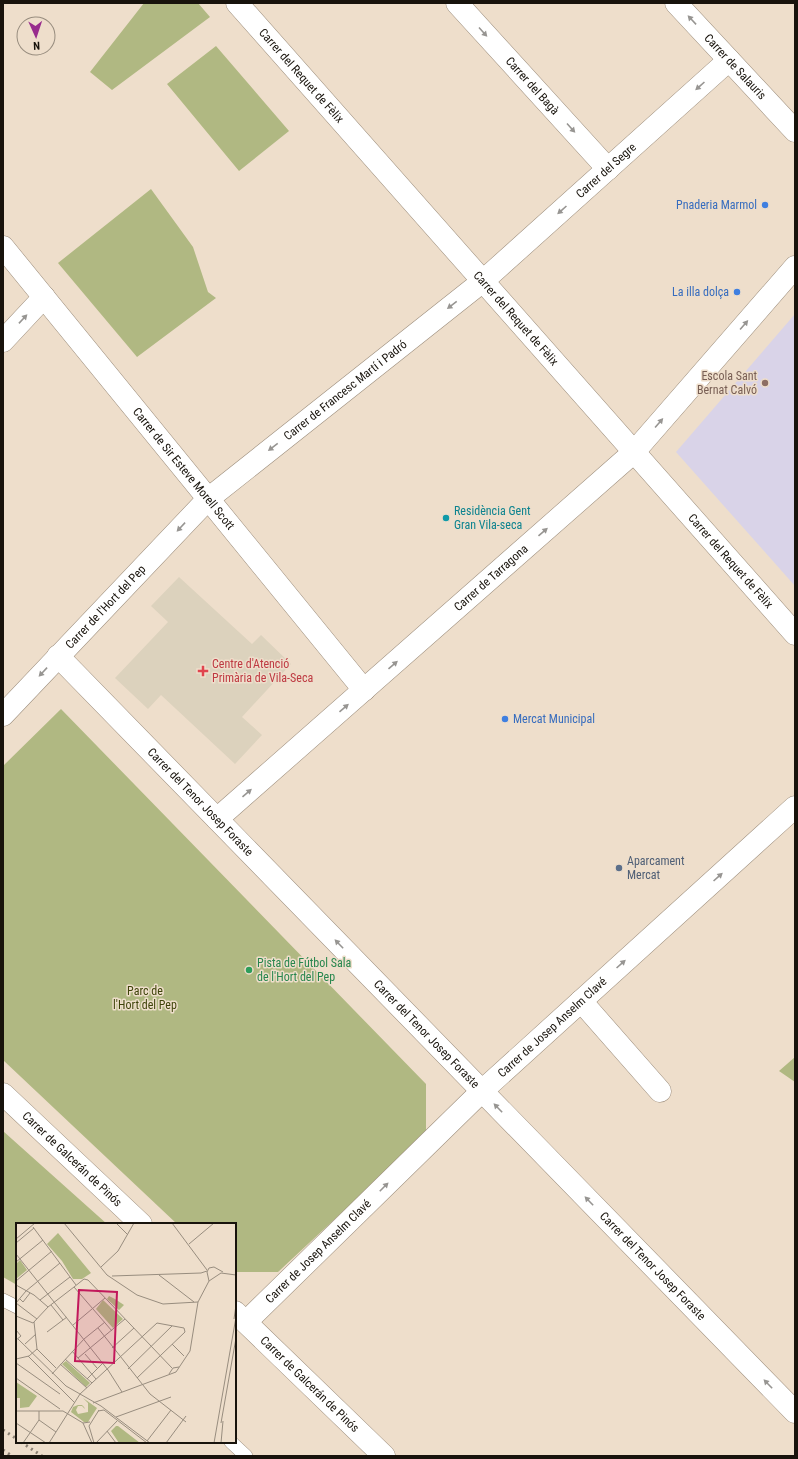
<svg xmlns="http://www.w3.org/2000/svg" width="798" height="1459" font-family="'Roboto Condensed',sans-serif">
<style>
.education{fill:#d9d3e8}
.medical{fill:#dcd2bd}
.green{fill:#b0b882}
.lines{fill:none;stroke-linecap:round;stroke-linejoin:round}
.lane-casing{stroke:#9c8d7c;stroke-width:14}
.street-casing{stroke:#9c8d7c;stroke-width:23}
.lane{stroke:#fff;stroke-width:13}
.street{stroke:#fff;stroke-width:22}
.rail{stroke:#8b8073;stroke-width:3;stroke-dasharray:2 4;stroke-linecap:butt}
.oneway{fill:#979592}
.shop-dot{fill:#3f7fe0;stroke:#eedecb;stroke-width:1.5}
.education-dot{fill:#8d6e63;stroke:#eedecb;stroke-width:1.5}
.culture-dot{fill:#0f9aa8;stroke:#eedecb;stroke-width:1.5}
.health-dot{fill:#e0444e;stroke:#eedecb;stroke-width:1.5}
.service-dot{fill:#5c6f8a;stroke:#eedecb;stroke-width:1.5}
.leisure-dot{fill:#2e9e5b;stroke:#eedecb;stroke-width:1.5}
.labels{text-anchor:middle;stroke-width:3;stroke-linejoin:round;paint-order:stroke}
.street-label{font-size:12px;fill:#18130c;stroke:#eedecb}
.shop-label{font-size:12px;fill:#366cbe;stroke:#eedecb;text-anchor:end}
.education-label{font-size:12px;fill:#785e54;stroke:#eedecb;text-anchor:end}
.culture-label{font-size:12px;fill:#0d838f;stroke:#eedecb;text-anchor:start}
.health-label{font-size:12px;fill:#be3a42;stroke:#eedecb;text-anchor:start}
.service-label{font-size:12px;fill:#4e5e75;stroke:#eedecb;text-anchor:start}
.leisure-label{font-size:12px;fill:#27864d;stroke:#eedecb;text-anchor:start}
.park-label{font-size:12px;fill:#3e4309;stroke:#eedecb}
.inset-road{fill:none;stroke:#988d7f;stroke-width:1}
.view{fill:#c2185b;fill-opacity:0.15;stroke:#c2185b;stroke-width:2}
.inset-edge{fill:none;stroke:#18130c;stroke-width:2}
</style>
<rect width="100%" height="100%" fill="#eedecb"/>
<path class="education" d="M795,314V586L676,452Z"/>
<path class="medical" d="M179,577L252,644L261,635L291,664L242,717L262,735L235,764L161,695L148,709L115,678L168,622L151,606Z"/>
<path class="green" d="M144,3H198L210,17L112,90L90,72Z
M216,46L289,131L239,171L167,84Z
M151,189L193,247L208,292L216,298L137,357L58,263Z
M61,709L426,1084V1134L278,1272H235V1224H177L3,1060V766Z
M795,1057V1082L779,1071Z
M3,1131L107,1224H17V1285L3,1277Z"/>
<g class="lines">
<g class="lane-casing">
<path id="lane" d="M3,1300L17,1307
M231,1442L246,1456"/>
</g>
<g class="street-casing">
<g id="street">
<path id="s1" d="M237,3L795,634"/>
<path id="s2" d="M457,3L608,169"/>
<path id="s3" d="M676,3L795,131"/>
<path id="s4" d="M3,247L364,690"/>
<path d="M3,341L44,297"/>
<path id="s5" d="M58,656L795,1412"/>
<path id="s6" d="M3,715L208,499L483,281L729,60"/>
<path id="s7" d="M217,819L634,452L795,267"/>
<path d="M581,1001L660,1091"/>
<path id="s8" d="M3,1094L141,1224"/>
<path id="s9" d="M235,1312L384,1456"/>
<path id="s10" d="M246,1322L482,1091L795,807"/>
</g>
</g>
<use href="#lane" class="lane"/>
<use href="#street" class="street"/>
<path class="rail" d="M3,1430L17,1439
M21,1442L42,1456
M3,1450L12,1456"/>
</g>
<defs><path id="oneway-solid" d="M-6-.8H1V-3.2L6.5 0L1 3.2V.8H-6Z"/></defs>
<g class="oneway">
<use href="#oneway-solid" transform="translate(692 20) rotate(-133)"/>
<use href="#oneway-solid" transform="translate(483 32) rotate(48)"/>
<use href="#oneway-solid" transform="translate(700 86) rotate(138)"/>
<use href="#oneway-solid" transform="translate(571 128) rotate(48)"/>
<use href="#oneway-solid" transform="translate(562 210) rotate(138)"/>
<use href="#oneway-solid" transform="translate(452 305) rotate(142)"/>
<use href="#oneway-solid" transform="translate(23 319) rotate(-47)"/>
<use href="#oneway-solid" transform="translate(744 325) rotate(-49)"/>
<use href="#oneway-solid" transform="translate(659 423) rotate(-49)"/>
<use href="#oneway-solid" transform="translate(273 447) rotate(142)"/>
<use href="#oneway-solid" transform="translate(181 527) rotate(133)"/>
<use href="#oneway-solid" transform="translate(543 532) rotate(-41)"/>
<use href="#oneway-solid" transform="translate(393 665) rotate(-41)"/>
<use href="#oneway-solid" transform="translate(43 672) rotate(133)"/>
<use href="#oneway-solid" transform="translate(344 708) rotate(-41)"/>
<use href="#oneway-solid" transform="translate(247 793) rotate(-41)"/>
<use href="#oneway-solid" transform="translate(718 877) rotate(-42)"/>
<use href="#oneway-solid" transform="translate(339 944) rotate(-134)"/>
<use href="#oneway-solid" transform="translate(621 964) rotate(-42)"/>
<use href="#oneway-solid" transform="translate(498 1108) rotate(-134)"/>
<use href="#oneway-solid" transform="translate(384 1187) rotate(-45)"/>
<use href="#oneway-solid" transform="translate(589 1201) rotate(-134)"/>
<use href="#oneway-solid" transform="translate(768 1384) rotate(-134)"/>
</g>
<g class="shop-dot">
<circle cx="765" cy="205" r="4"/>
<circle cx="737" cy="292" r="4"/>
<circle cx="505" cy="719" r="4"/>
</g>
<circle class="education-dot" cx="765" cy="383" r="4"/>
<circle class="culture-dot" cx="446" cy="518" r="4"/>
<path class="health-dot" d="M201 665h4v4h4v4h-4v4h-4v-4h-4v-4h4z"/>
<circle class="service-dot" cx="619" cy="868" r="4"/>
<circle class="leisure-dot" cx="249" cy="970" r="4"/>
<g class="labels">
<g class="street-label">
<text dy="4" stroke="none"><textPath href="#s3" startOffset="87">Carrer de Salauris</textPath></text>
<text dy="4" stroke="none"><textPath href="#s1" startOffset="97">Carrer del Requet de Fèlix</textPath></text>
<text dy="4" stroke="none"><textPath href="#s2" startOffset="112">Carrer del Bagà</textPath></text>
<text dy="4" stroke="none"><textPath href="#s6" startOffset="814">Carrer del Segre</textPath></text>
<text dy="4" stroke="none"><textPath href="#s1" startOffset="421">Carrer del Requet de Fèlix</textPath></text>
<text dy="4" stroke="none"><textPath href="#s6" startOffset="473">Carrer de Francesc Martí i Padró</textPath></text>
<text dy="4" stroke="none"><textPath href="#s4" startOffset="286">Carrer de Sir Esteve Morell Scott</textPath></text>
<text dy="4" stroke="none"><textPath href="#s1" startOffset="745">Carrer del Requet de Fèlix</textPath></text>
<text dy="4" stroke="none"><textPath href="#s7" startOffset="365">Carrer de Tarragona</textPath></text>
<text dy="4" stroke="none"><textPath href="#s6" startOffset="149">Carrer de l'Hort del Pep</textPath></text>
<text dy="4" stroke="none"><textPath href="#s5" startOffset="204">Carrer del Tenor Josep Foraste</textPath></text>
<text dy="4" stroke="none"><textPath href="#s10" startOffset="425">Carrer de Josep Anselm Clavé</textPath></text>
<text dy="4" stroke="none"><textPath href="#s5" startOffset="528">Carrer del Tenor Josep Foraste</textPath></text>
<text dy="4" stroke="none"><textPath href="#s8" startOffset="95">Carrer de Galcerán de Pinós</textPath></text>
<text dy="4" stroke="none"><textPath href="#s10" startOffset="101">Carrer de Josep Anselm Clavé</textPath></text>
<text dy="4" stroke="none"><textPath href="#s5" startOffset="852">Carrer del Tenor Josep Foraste</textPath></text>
<text dy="4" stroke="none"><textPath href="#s9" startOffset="104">Carrer de Galcerán de Pinós</textPath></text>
</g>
<g class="shop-label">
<text x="757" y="209">Pnaderia Marmol</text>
<text x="729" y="296">La illa dolça</text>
<text x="513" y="723" text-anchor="start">Mercat Municipal</text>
</g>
<g class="education-label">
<text x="757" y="380">Escola Sant<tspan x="757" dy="14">Bernat Calvó</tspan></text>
</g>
<g class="culture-label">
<text x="454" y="515">Residència Gent<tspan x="454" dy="14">Gran Vila-seca</tspan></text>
</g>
<g class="health-label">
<text x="212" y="668">Centre d'Atenció<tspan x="212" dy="14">Primària de Vila-Seca</tspan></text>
</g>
<g class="service-label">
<text x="627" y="865">Aparcament<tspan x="627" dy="14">Mercat</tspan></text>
</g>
<g class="leisure-label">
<text x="257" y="967">Pista de Fútbol Sala<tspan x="257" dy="14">de l'Hort del Pep</tspan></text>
</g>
<g class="park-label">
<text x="145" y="995">Parc de<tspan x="145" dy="14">l'Hort del Pep</tspan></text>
</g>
</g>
<g transform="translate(16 1223)">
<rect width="220" height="220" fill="#eedecb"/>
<path d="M42,10L75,50L66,56H57L46,38L31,21ZM4,37L11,47L0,56V41ZM93,73L99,76L108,82L103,87L91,76ZM87,77L107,96L97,105L80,86ZM50,138L74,160L70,164L46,141ZM0,159L21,173L13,184L4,185V175H0ZM67,175L81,185L72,199H68L55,189L57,184L62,182H66L68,184L69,186L66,183H62L60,187L62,191L72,189V180ZM100,203H102L124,220H103L95,208Z" fill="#b0b882"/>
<path class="inset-road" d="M48,0L91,52L121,72L147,81L182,79M100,0L112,12M156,0L191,47M17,4L60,62M0,16L19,0M0,20L18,5M173,21L198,0M0,31L92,147L106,169M0,39L27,17M85,44L102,28L118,0M143,52L178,79M96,53L185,50L191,48M0,58L36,28M193,58L191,49L193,45L198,44L207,49M0,62L18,72L32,84M58,64L96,108M4,76L7,79L14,70M24,77L54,54M0,80L10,68L44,40M0,80L21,96M35,82L47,97M0,93L17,100L32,84L58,64L68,56L72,57L156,145M218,96L220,82M18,99L21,126L40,145M57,102L89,75M82,105L134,171L170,199M0,107L5,113L0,117M31,109L51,94M2,116L50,163L85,183L134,220M9,121L20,111M156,121L168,133M96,125L118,105M56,128L80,156M69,131L81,145M12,133L59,180M62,135L109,96M0,136L13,133L21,126M49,136L76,160M0,140L44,171M44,141L71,165M112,146L156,103M36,151L68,116L89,99M153,151L157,145L163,144M0,155L44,186M71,156L87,140M77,180L160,149L174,128L182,79L193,58L205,50L220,52M0,188H47L67,200L74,199M82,188L88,187L131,220M100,194L155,174M23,197L40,209M0,200L30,220M67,200L76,220M205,200L220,115M91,208L100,220M131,218L155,187M7,220L23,197V188M33,220L64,171L141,100L168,105L169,109L121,155M78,220L73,203L83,187M80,220L101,198M150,220L170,193M198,220L220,94M205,220L207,198"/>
<path class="view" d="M63,67L101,69L98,140L59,138Z"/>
<rect width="220" height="220" class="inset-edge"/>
</g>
<rect width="798" height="1459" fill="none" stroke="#18130c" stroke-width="8"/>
<g transform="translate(36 36) rotate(177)"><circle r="19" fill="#eedecb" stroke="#988d7f"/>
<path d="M0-3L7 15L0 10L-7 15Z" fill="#982c8d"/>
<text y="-6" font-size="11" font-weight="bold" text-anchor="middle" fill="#18130c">N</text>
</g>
</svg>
